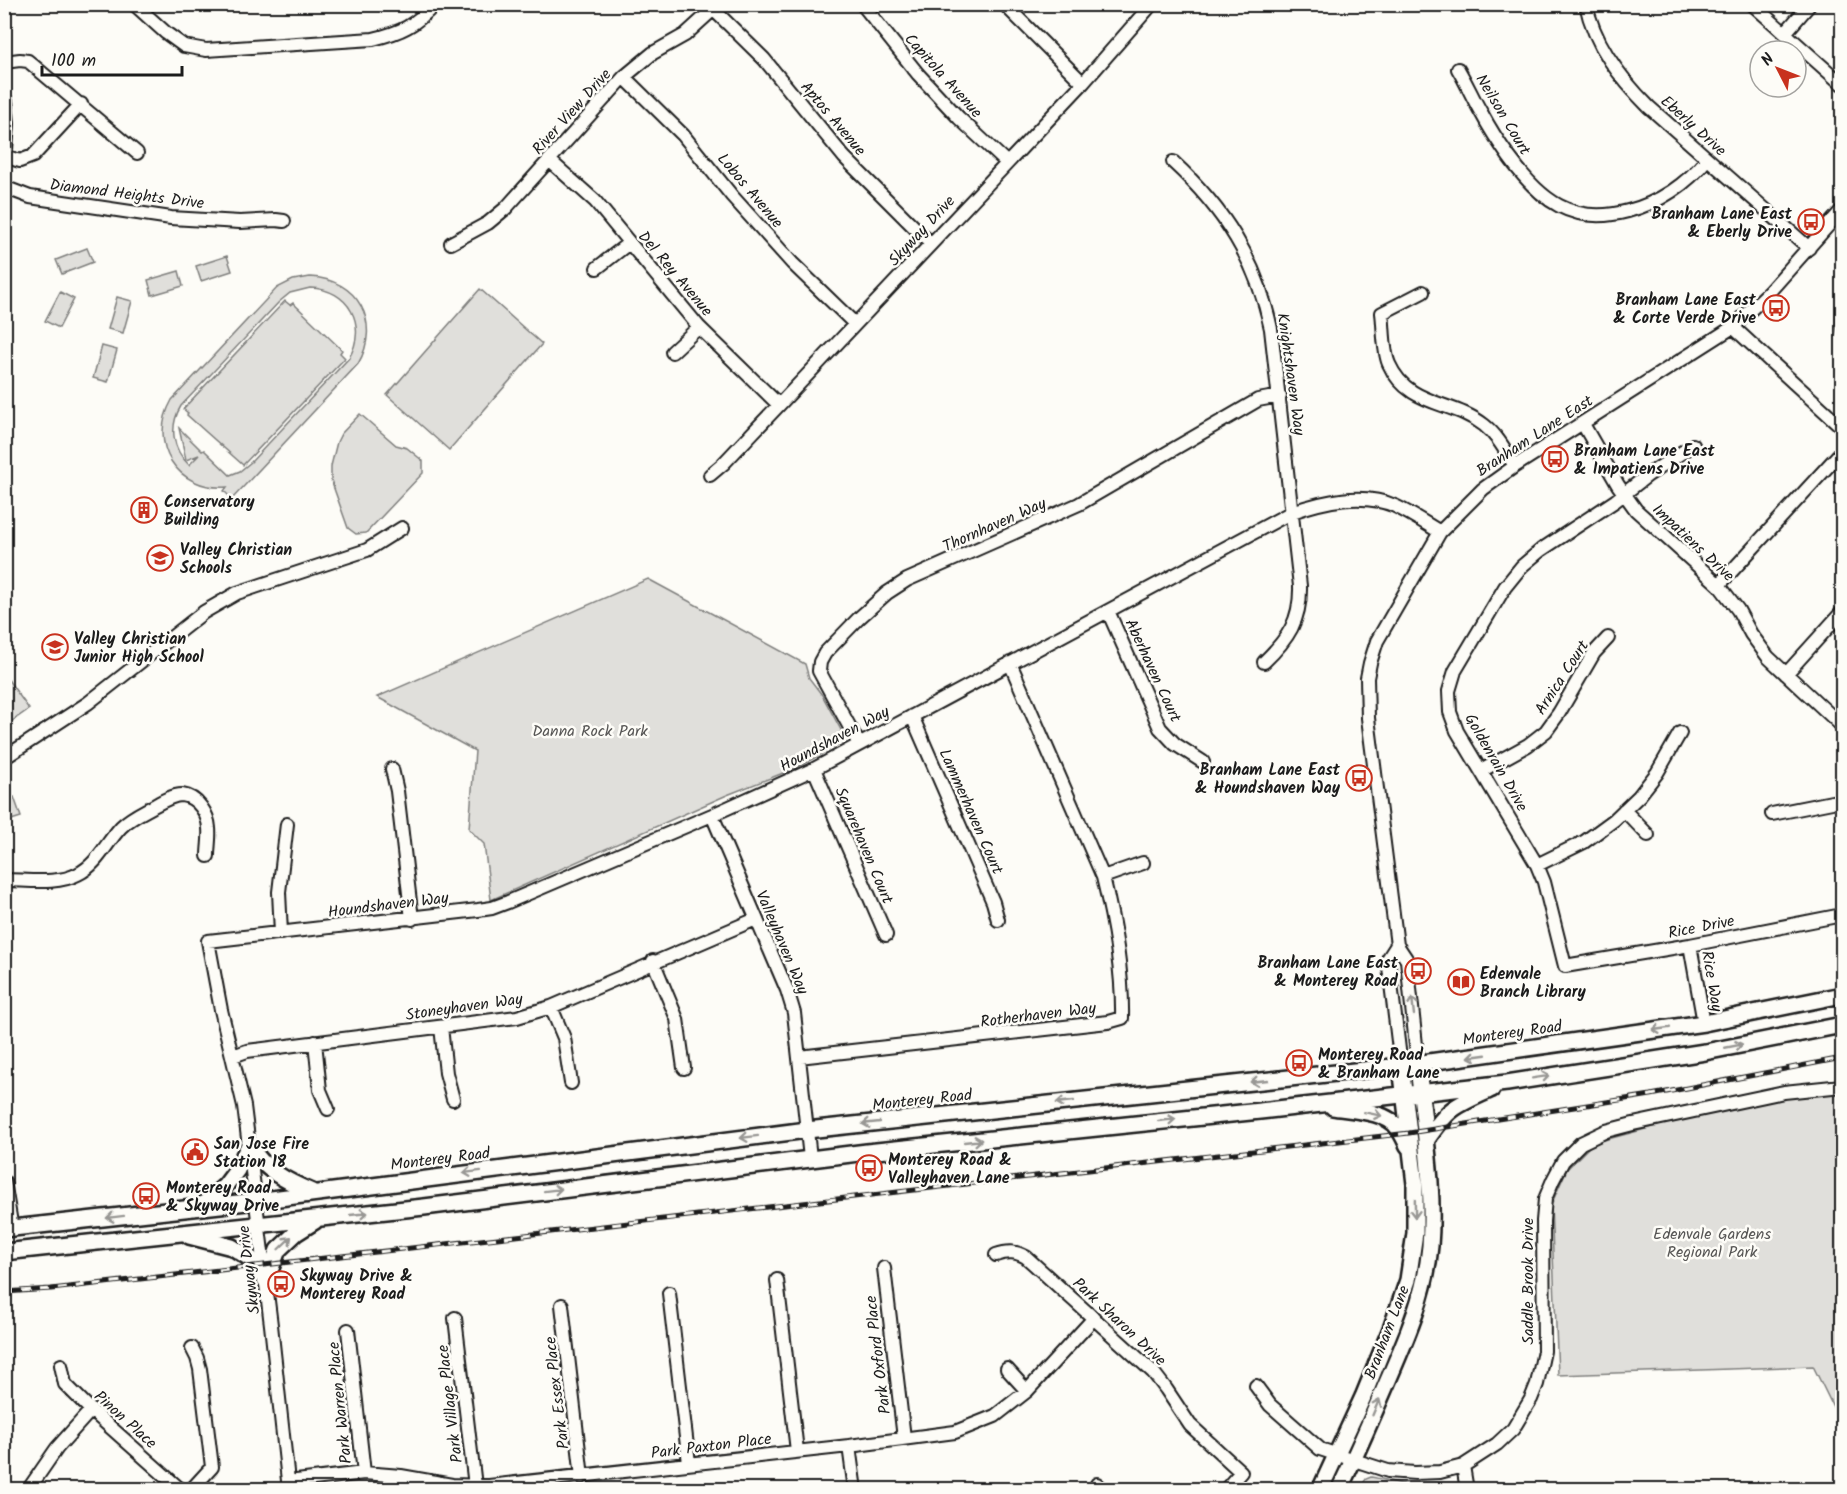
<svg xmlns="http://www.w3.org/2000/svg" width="1847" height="1494" font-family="Kalam,sans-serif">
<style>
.green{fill:#e0dfdb;stroke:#7e7e7c;stroke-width:1.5;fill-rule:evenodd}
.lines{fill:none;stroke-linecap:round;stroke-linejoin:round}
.minor-casing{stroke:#1c1c1c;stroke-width:16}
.major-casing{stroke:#1c1c1c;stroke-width:20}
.minor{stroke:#fdfcf7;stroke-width:12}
.major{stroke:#fdfcf7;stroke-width:15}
.rail-casing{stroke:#1c1c1c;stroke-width:5}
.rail{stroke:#fdfcf7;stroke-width:3;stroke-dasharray:9;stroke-linecap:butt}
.oneway{stroke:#989794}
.labels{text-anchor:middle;stroke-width:5;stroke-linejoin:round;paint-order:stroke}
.street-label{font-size:16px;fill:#1c1c1c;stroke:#fdfcf7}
.poi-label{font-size:16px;font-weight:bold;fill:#1c1c1c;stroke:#fdfcf7;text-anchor:start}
.park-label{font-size:16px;fill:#575655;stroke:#fdfcf7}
</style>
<rect width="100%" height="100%" fill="#fdfcf7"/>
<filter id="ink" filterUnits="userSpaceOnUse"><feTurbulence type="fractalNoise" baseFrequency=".0167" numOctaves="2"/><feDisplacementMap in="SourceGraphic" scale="12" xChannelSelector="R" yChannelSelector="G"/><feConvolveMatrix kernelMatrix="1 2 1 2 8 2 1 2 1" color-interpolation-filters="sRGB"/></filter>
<g filter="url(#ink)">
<path class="green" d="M87,248L93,262L62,274L56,260Z
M227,256L232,271L201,281L196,266Z
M179,271L183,286L152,295L148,280Z
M310,277C358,279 382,323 358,364L232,499L224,491L227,487C177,491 147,444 172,400L277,288L293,280ZM310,288C349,289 368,325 349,358L251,462L240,471L230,475L204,450L202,451L179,428L186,460L199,455L189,465C172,449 169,426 181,406L279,302L290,293Z
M480,289L542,344L449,450L387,395Z
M1842,291V345C1833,327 1835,309 1842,291Z
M60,292L74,299L59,328L45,321Z
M117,297L132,301L123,333L108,329Z
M285,301L290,305L293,303L342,350L340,353L345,358L243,465L187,415L188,413L183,409Z
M102,346L117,350L108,382L93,378Z
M360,414L396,445L407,448L423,461V473L366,533L356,534L348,528L331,480V466L337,442L341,434Z
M648,579L805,664L809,678L822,695L841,730L842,737L838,745L796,768L727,795L491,900L484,844L469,829L475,751L377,697Z
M4,674L29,709L5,726H4Z
M14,797L21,817L5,822V800Z
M1842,1090V1425L1813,1366L1558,1375L1551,1205L1567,1169L1593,1143L1739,1104Z
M1371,1477C1382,1479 1393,1482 1404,1484C1420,1486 1437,1480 1452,1485L1454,1489H1359L1366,1479Z"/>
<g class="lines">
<g class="minor-casing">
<path id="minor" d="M134,4L166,33L184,46L206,50L373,39C402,32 414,26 435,4
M862,4L918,74L959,118L1007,163
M1004,4L1083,83
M1586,4C1594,45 1621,79 1649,107L1809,248
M1752,4L1842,84
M4,7L7,4
M714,10L764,59L844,157L931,244
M1785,33L1810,4
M4,62L20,60L28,61L137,153
M1458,69C1467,84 1473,99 1482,114C1490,129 1499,143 1509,157C1540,200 1572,226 1628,211C1659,203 1687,184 1707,159
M624,77L683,135L732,196L792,263L855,324
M4,156L20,161L33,156L81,104
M549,160L595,201L699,327L779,405
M1173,162C1224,209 1257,261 1271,329L1300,586C1301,620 1288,639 1264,662
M4,187L30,197L171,218L240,222L276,220L284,221
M451,243L488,223L506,208L624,77L653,53L685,35L719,4
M597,268L629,243
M1423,292L1382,313C1384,327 1383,351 1389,364C1408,407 1452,400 1484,425C1498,436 1506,452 1515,466
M1733,327L1842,427
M672,352L699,327
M1583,424L1618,485L1636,510L1719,585L1738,610L1751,634L1768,657L1842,726
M1693,445L1648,475L1615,501L1541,550L1522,566L1505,587L1455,671L1449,691L1450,712L1457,731L1537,865L1544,882L1565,966L1690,945L1842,915
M710,475L723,464L779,405L1083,83L1152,4
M1719,585L1842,451
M1108,611L1160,728L1175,744L1203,762
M1786,674L1842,612
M912,716L993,902L998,920
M859,744L819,671L820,662L825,653L859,618L887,593L907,580L1079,504L1258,400L1280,396
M4,758L88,703L204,612L237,593L367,550L402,528
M392,769L397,791L412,919
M814,769L886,935
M1481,771L1528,745L1546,731L1559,713L1594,653L1608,638
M1624,810L1648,835
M1772,814L1842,800
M712,815L787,990L794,1013L810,1158
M1537,865L1584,842L1614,820L1639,796L1657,773L1680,733
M1103,877L1143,863
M4,880C28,880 57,885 78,874C98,864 106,843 121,827C130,818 141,813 152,807C161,802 172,795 182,795C198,797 208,814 209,828C210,838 208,847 208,856
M281,933L279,892L287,824
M1397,945L1388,959L1401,1066
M1690,945L1704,1023
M653,961L677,1019L684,1068
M551,1007L564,1038L571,1083
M441,1027L446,1073L453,1099
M315,1042L320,1090L328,1109
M233,1056L247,1051L517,1017L551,1007L756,919
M799,1057L1108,1022L1122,1018C1123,971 1114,922 1103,877L1010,663
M1418,1064L1407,960L1397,945L1368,718L1367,678L1370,663L1377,641L1440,532L1483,489L1515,466L1733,327L1769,292L1842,210
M4,1181L12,1229
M996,1255C1008,1251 1015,1251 1026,1257L1153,1372L1166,1389L1190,1425L1241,1472L1225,1490
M884,1268L904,1438
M777,1280L797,1451
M669,1293L689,1463
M562,1305L582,1477
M455,1318L475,1486
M348,1330L364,1473
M61,1365L65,1384L91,1410L181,1490
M1007,1369L1027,1391
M1256,1386L1270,1405L1320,1449L1388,1471L1415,1473L1440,1472L1463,1466L1497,1444L1513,1429L1531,1399L1537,1384L1544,1351L1543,1221L1545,1199L1553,1180L1563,1161L1581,1143L1606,1131L1633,1124L1784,1092L1842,1086
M849,1446L855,1490
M1463,1466L1467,1490
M288,1482L364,1473L401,1476L452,1485L489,1486L849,1446L955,1432L995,1416L1027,1391L1094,1318
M1097,1484L1103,1490
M28,1490L57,1448L91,1410
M191,1490L212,1467L200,1369L197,1358L192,1348
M289,1490L271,1325L244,1106L221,1010L208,941L478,910L492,908L508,902L712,815L814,769L1292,512C1324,501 1362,492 1395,506C1410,513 1425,523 1440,532"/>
</g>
<g class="major-casing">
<path id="major" d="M4,101L6,124L4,150
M1333,1107C1352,1110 1387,1111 1398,1128C1402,1133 1405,1140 1408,1146
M1426,1141C1449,1107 1456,1105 1492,1089
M249,1145C264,1170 286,1181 312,1192
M200,1207L225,1186L237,1170L249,1145
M4,1229L256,1201L807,1130L1401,1066L1704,1023L1842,995
M189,1236L232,1247L251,1259L266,1281
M4,1252L424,1207L867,1152L1260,1111L1507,1083L1705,1052L1842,1025
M266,1281L278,1250L296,1233L315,1221
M1320,1490L1363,1397L1392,1326L1408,1280L1415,1233V1184L1401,1066
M1339,1490C1356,1455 1371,1420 1386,1385C1405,1341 1426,1295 1430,1246C1435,1186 1423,1124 1418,1064"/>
</g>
<use href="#minor" class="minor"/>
<use href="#major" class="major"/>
<g class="rail-casing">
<path id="rail" d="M4,1292L51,1289L264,1265L1409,1133L1651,1095L1842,1058"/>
</g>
<use href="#rail" class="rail"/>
</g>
<defs><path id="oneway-shaft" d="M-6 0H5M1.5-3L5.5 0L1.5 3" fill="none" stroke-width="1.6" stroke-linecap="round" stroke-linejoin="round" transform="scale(1.5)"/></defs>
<g class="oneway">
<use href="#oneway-shaft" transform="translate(1413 1006) rotate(-96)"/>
<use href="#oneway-shaft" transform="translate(1661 1029) rotate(172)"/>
<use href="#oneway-shaft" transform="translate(1734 1046) rotate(-11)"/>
<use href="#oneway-shaft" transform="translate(1477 1056) rotate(172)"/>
<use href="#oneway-shaft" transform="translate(1541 1077) rotate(-9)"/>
<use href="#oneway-shaft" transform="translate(1259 1081) rotate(174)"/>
<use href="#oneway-shaft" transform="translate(1065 1102) rotate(174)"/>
<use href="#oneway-shaft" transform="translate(1373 1114) rotate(12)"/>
<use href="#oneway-shaft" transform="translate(1167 1120) rotate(-6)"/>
<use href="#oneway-shaft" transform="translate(871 1123) rotate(174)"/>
<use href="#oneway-shaft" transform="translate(749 1137) rotate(173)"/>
<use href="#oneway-shaft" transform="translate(973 1141) rotate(-6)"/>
<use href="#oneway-shaft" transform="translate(472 1172) rotate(173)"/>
<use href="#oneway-shaft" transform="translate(553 1190) rotate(-7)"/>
<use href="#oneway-shaft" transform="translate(1415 1209) rotate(89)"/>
<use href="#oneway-shaft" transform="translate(359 1214) rotate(-6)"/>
<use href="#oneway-shaft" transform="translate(115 1217) rotate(173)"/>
<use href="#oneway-shaft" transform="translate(285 1243) rotate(-44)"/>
<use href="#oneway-shaft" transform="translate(1376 1407) rotate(-67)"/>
</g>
</g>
<defs>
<g id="bus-ring" transform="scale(1.35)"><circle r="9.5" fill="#fdfcf7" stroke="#c8321e" stroke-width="1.5"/><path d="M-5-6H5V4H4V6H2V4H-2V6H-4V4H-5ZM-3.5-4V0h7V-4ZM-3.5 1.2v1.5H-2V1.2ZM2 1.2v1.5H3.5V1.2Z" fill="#c8321e"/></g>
<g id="building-ring" transform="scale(1.35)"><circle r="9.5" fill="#fdfcf7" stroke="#c8321e" stroke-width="1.5"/><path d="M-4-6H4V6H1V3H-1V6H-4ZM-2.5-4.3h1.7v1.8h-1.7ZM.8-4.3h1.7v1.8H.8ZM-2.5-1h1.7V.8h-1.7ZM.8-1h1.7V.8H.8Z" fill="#c8321e"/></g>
<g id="school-ring" transform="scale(1.35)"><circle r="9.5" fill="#fdfcf7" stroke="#c8321e" stroke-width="1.5"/><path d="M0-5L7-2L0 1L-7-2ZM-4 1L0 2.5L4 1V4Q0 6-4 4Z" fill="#c8321e"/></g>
<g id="library-ring" transform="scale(1.35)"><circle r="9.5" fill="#fdfcf7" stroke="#c8321e" stroke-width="1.5"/><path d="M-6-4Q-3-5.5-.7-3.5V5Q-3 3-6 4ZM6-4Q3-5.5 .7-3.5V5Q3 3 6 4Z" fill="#c8321e"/></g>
<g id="civic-ring" transform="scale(1.35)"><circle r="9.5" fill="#fdfcf7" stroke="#c8321e" stroke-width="1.5"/><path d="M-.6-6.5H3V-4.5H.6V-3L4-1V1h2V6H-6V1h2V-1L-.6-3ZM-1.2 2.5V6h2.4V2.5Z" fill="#c8321e"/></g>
</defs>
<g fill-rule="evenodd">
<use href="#bus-ring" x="1811" y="222"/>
<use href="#bus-ring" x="1776" y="308"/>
<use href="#bus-ring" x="1555" y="459"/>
<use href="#building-ring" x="144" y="510"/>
<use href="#school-ring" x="160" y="558"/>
<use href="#school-ring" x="55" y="647"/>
<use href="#bus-ring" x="1359" y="778"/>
<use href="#bus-ring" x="1418" y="971"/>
<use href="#library-ring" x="1461" y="982"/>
<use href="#bus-ring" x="1299" y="1063"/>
<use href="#civic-ring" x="195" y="1152"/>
<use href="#bus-ring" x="869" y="1168"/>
<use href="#bus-ring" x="146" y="1196"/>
<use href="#bus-ring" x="281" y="1284"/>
</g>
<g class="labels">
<g class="street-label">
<text transform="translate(944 75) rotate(48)" y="6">Capitola Avenue</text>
<text transform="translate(571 111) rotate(-48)" y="6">River View Drive</text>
<text transform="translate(1504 114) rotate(59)" y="6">Neilson Court</text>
<text transform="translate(834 118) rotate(50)" y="6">Aptos Avenue</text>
<text transform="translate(1694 125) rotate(42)" y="6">Eberly Drive</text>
<text transform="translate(751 190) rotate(50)" y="6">Lobos Avenue</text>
<text transform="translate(127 193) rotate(7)" y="6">Diamond Heights Drive</text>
<text transform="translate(921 230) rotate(-47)" y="6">Skyway Drive</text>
<text transform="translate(676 273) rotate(50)" y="6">Del Rey Avenue</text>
<text transform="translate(1292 374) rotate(82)" y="6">Knightshaven Way</text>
<text transform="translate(1534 435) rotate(-33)" y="6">Branham Lane East</text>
<text transform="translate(994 524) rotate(-24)" y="6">Thornhaven Way</text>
<text transform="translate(1694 542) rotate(43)" y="6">Impatiens Drive</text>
<text transform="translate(1154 670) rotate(65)" y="6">Aberhaven Court</text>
<text transform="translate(1561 677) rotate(-57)" y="6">Arnica Court</text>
<text transform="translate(834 738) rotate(-28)" y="6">Houndshaven Way</text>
<text transform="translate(1497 762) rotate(60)" y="6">Goldenrain Drive</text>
<text transform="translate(972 811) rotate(66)" y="6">Lammerhaven Court</text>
<text transform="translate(865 845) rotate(67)" y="6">Squarehaven Court</text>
<text transform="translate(388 904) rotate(-7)" y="6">Houndshaven Way</text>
<text transform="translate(1701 926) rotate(-11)" y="6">Rice Drive</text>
<text transform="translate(783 942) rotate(67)" y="6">Valleyhaven Way</text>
<text transform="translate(1713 981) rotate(80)" y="6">Rice Way</text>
<text transform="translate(464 1006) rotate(-8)" y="6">Stoneyhaven Way</text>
<text transform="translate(1038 1014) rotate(-7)" y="6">Rotherhaven Way</text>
<text transform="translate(1512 1032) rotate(-8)" y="6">Monterey Road</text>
<text transform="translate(922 1099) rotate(-6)" y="6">Monterey Road</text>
<text transform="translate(440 1158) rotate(-7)" y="6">Monterey Road</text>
<text transform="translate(248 1270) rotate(-97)" y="6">Skyway Drive</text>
<text transform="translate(1527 1281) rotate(-90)" y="6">Saddle Brook Drive</text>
<text transform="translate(1120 1321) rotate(43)" y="6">Park Sharon Drive</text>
<text transform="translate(1386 1332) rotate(-69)" y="6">Branham Lane</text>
<text transform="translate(877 1355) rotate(-97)" y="6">Park Oxford Place</text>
<text transform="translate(556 1393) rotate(-97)" y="6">Park Essex Place</text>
<text transform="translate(339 1403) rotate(-96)" y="6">Park Warren Place</text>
<text transform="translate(449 1404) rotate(-97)" y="6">Park Village Place</text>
<text transform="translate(126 1419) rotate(42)" y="6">Pinon Place</text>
<text transform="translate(711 1445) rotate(-7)" y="6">Park Paxton Place</text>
</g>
<g class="poi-label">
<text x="1792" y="219" text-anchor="end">Branham Lane East<tspan x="1792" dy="18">&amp; Eberly Drive</tspan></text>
<text x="1756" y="305" text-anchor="end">Branham Lane East<tspan x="1756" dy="18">&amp; Corte Verde Drive</tspan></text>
<text x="1574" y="456">Branham Lane East<tspan x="1574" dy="18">&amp; Impatiens Drive</tspan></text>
<text x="164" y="507">Conservatory<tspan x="164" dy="18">Building</tspan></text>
<text x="180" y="555">Valley Christian<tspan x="180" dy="18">Schools</tspan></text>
<text x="74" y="644">Valley Christian<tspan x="74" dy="18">Junior High School</tspan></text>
<text x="1340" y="775" text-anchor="end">Branham Lane East<tspan x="1340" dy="18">&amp; Houndshaven Way</tspan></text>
<text x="1398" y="968" text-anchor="end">Branham Lane East<tspan x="1398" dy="18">&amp; Monterey Road</tspan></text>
<text x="1480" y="979">Edenvale<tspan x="1480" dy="18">Branch Library</tspan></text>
<text x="1318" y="1060">Monterey Road<tspan x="1318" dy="18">&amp; Branham Lane</tspan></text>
<text x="214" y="1149">San Jose Fire<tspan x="214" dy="18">Station 18</tspan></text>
<text x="888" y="1165">Monterey Road &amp;<tspan x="888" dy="18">Valleyhaven Lane</tspan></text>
<text x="166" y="1193">Monterey Road<tspan x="166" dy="18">&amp; Skyway Drive</tspan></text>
<text x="300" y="1281">Skyway Drive &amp;<tspan x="300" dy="18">Monterey Road</tspan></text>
</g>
<g class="park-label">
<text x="590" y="736">Danna Rock Park</text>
<text x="1712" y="1239">Edenvale Gardens<tspan x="1712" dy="18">Regional Park</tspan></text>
</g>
</g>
<rect width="1847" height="1494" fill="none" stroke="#fdfcf7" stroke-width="24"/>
<rect x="12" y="12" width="1823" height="1470" fill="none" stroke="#1c1c1c" stroke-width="2" filter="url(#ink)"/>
<g transform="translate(1778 69) rotate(312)"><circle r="28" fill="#fdfcf7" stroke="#a3a29f" stroke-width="1.5"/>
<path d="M0-4.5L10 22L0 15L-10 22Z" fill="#c8321e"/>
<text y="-9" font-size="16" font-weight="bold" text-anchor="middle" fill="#1c1c1c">N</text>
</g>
<path d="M42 66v9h140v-9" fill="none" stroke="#1c1c1c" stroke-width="3"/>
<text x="51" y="66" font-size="18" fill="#1c1c1c" stroke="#fdfcf7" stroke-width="4.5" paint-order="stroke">100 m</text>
</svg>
